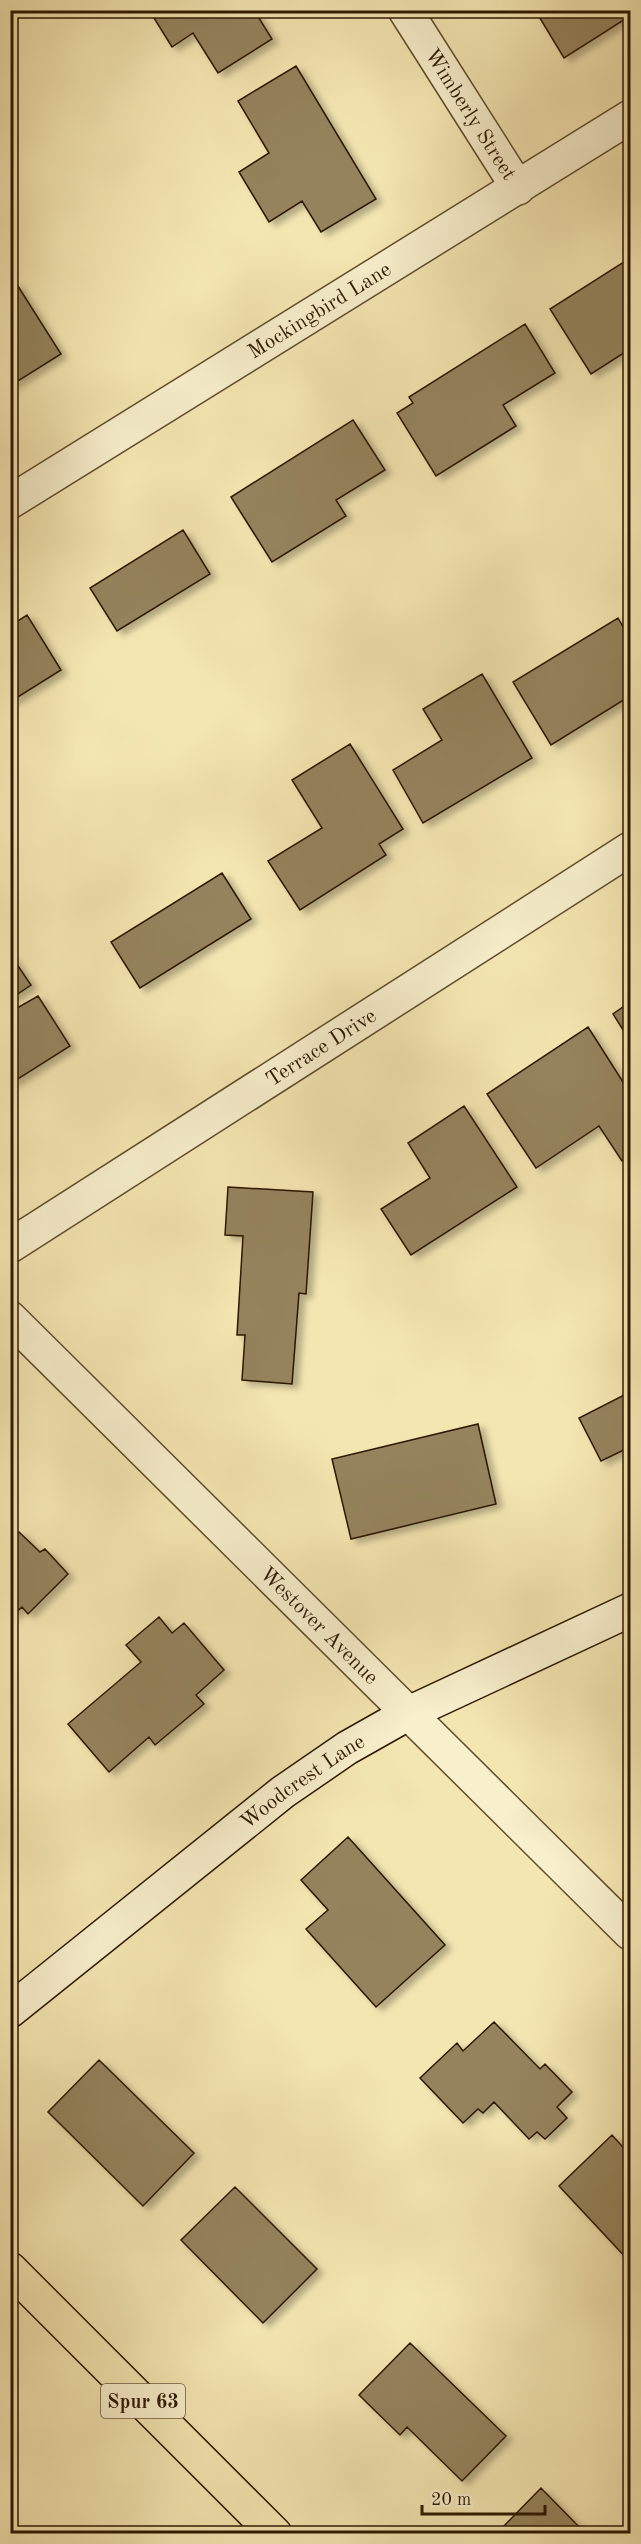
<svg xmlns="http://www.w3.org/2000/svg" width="641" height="2544" font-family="'Old Standard TT',serif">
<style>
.building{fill:#94835d;stroke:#2d1801;stroke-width:1.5;filter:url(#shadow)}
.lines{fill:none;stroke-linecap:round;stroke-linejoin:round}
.street-casing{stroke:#5f4c2d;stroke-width:36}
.secondary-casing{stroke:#2d1801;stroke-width:36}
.primary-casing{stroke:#2d1801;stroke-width:36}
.street{stroke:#f8efcc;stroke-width:33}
.secondary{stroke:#f8efcc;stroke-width:33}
.primary{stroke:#f4e6b1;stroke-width:33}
.labels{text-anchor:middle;stroke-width:4.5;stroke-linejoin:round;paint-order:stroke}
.shield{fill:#f8efcc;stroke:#6a583e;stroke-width:1.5}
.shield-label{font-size:20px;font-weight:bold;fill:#2d1801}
.street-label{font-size:21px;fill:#2d1801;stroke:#f8efcc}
</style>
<defs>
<filter id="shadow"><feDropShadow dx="6" dy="4" stdDeviation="3" flood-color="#0004"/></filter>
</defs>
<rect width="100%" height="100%" fill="#f4e6b1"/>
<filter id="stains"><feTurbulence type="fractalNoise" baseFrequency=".00333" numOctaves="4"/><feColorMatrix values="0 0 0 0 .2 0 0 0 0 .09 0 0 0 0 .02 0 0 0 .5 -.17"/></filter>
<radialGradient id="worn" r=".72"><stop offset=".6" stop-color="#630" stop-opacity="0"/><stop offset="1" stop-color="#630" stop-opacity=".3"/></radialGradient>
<path class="building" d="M149,10H254L272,39L218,73L193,33L172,47Z
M535,10H630V16L564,58Z
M296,66L376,199L321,232L302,201L269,222L239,172L269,153L238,101Z
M630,258V349L591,374L550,309Z
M16,283L61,354L10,386V286Z
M525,324L555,373L503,405L516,426L436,476L397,413L413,403L409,397Z
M353,420L385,470L336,500L346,516L272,562L231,497Z
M183,530L210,574L117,631L90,588Z
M27,615L61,670L10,702V626Z
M618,618L630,639V696L551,745L513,682Z
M482,674L532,758L423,823L393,770L442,740L423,709Z
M350,744L403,829L379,844L386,855L300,910L268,861L322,828L292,780Z
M222,873L251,919L140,988L111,942Z
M10,954L31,985L10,999Z
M38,996L70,1046L10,1084V1012Z
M630,1002V1041L613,1014Z
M588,1027L630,1093V1155L622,1161L599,1126L536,1168L487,1094Z
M464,1106L517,1187L411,1255L381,1209L430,1178L408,1143Z
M228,1187L313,1192L306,1294L299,1293L292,1384L242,1380L245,1335H237L243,1236L225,1235Z
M630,1392V1447L601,1461L579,1418Z
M478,1424L496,1504L351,1539L332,1459Z
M19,1532L40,1552L45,1549L68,1574L28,1614L22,1607L10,1618V1537Z
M159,1617L172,1633L184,1623L224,1670L196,1695L204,1704L155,1745L149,1737L109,1772L68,1724L141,1662L126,1645Z
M348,1837L445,1945L376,2007L306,1929L328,1910L301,1880Z
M494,2022L540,2069L545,2064L572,2092L557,2107L567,2118L545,2139L537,2132L529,2139L494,2102L483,2113L478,2109L463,2123L420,2078L457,2043L463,2051Z
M99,2060L194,2153L143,2206L48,2112Z
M612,2135L630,2155V2262L559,2186Z
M235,2187L317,2269L263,2323L181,2240Z
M410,2343L506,2436L462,2481L407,2427L400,2435L359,2395Z
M541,2488L586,2534H508L502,2528Z"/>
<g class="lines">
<g class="street-casing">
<g id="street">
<path id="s1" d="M405,10L518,188"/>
<path id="s2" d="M10,502L630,117"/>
<path id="s3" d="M10,1246L630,849"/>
<path id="s4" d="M10,1318L630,1933"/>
</g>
</g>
<g class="secondary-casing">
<g id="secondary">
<path id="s5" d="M10,2011L283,1792L347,1748L409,1713L630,1610"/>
</g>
</g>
<g class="primary-casing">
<path id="primary" d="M10,2269L275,2534"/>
</g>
<use href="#street" class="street"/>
<use href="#secondary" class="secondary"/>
<use href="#primary" class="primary"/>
</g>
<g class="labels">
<rect class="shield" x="101" y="2384" width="84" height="34" rx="4.5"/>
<g class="shield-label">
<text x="143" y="2408">Spur 63</text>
</g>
<g class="street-label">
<text dy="7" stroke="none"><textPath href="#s1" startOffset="123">Wimberly Street</textPath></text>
<text dy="7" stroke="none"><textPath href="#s2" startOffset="364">Mockingbird Lane</textPath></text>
<text dy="7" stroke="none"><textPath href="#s3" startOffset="369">Terrace Drive</textPath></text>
<text dy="7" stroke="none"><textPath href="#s4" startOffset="436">Westover Avenue</textPath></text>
<text dy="7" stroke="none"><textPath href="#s5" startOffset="372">Woodcrest Lane</textPath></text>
</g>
</g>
<rect width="641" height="2544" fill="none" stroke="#f4e6b1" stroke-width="36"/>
<rect x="12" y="12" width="617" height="2520" fill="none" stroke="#2d1801" stroke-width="3"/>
<rect x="18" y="18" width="605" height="2508" fill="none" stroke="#2d1801" stroke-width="1.5"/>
<path d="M422 2505v9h123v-9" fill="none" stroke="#2d1801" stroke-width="3"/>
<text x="431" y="2505" font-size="18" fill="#2d1801" stroke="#f8efcc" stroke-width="4.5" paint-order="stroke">20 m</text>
<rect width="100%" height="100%" filter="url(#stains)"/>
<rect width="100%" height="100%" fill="url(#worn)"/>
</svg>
